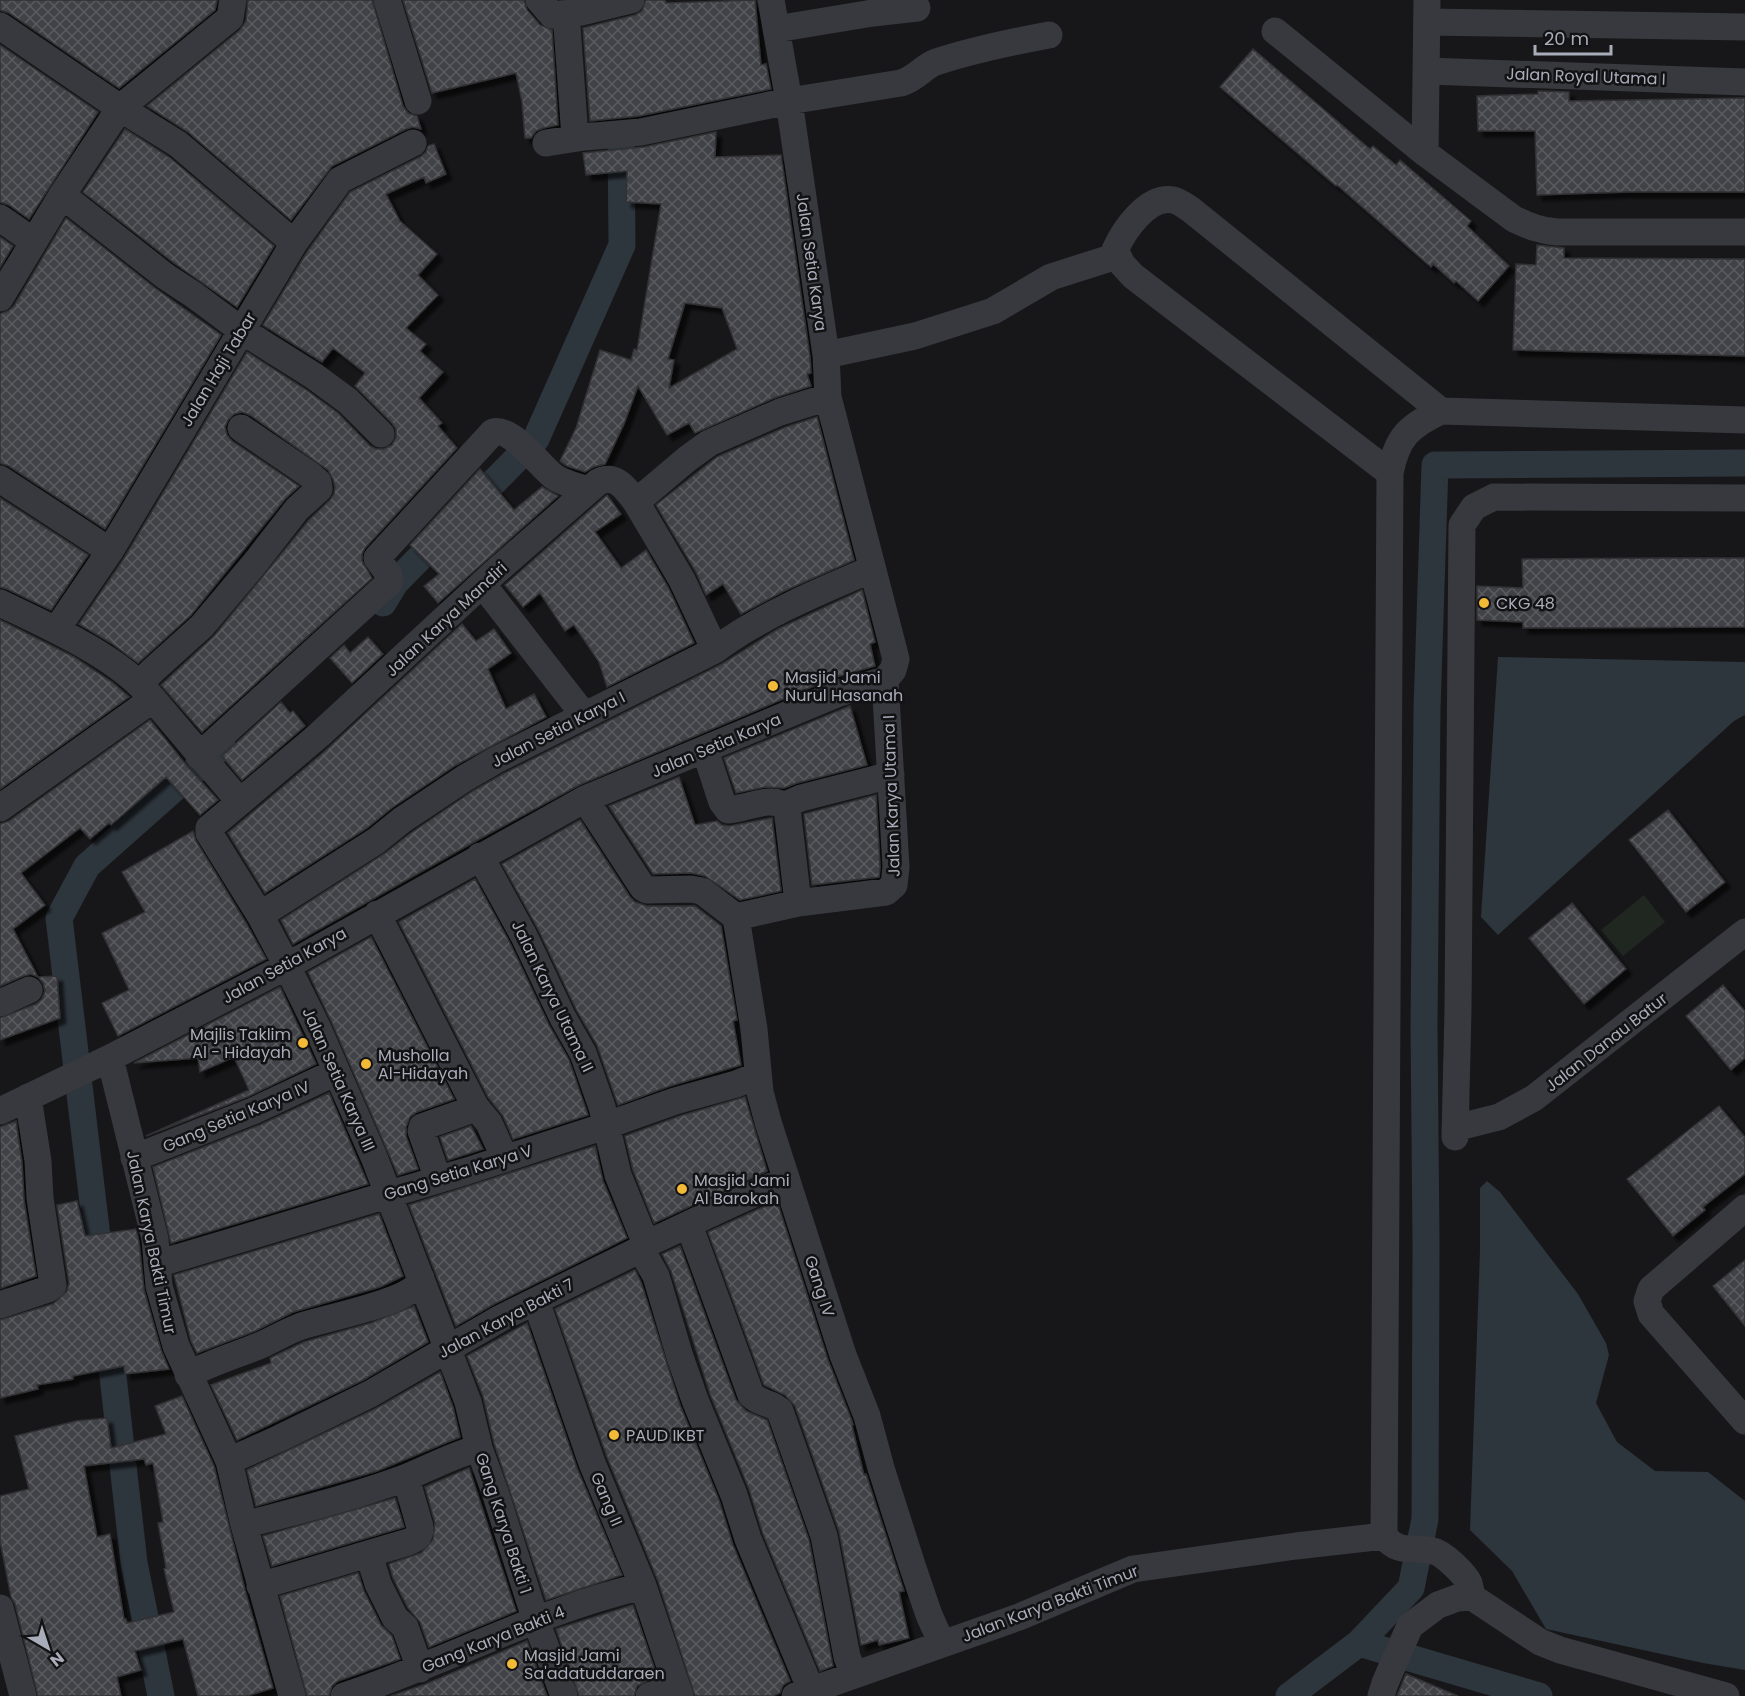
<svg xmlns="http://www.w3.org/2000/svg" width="1745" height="1696" font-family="Poppins,sans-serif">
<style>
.park{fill:#1f2720}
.water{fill:#2d353d}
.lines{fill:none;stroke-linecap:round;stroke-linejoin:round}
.canal{stroke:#2d353d;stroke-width:27}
.building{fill:url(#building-cross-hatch);stroke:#313135;stroke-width:1.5;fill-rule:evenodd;filter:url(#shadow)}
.minor{stroke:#38393e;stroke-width:27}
.poi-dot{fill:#f2ba36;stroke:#121214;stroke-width:2}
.labels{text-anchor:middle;stroke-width:5;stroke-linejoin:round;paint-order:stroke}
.street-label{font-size:16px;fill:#a9adb9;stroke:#121214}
.poi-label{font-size:16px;fill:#a9adb9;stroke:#121214;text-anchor:start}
</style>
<defs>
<pattern id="building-cross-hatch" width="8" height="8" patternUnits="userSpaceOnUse" patternTransform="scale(1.5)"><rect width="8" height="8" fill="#414246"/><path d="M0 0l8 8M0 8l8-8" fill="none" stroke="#5a5b5f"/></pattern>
<filter id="shadow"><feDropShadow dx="5.5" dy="5.5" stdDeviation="1.5" flood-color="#0009"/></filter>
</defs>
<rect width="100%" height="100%" fill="#171719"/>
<path class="park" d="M1644,895L1665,922L1623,956L1601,930Z"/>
<path class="water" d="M1498,657L1745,662V715L1734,721L1498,935L1481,917Z
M1487,1181L1500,1192L1578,1294L1606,1343L1609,1355L1596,1403L1617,1442L1655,1471L1708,1472L1745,1501V1670L1703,1663L1546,1629L1512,1571L1470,1530L1480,1250V1188Z"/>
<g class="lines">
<path class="canal" d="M383,603L395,583L536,439L622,245L621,139L624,138
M101,1270L59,918L87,866L222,746
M108,1332L134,1563L161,1696
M1359,1643L1411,1588L1425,1519L1426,1244L1424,1026L1427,709L1435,465L1745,463
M1289,1696L1359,1643L1539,1696"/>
</g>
<path class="building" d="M0,0H217L215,10L119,88L9,13L0,10Z
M248,0H372L403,106L408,113L417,116L421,129L413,127L406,129L332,166L291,220L188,132L147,106L240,30L246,21Z
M403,0H524L527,10L540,25L552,30L558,125L543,128L536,131L531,138H525L522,102L516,73L432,93Z
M646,0H665L666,3L755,0L761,65L766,64L771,89L639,116L590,121L583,28L635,15L642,11Z
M0,45L98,112L29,219L9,205L0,202Z
M1253,49L1370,149L1373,146L1396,165L1400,160L1471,221L1467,226L1509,266L1478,301L1456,281L1454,283L1433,264L1431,267L1337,185L1336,186L1220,87Z
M1538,91L1569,92V101L1745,98V192H1629L1537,195L1535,131H1478L1477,96L1538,94Z
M125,129L169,157L274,246L237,307L174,263L83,192Z
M716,132L715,157L781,155L810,357L811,373L807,374L811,386L774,398L695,433L689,423L667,435L638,386L624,424L605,464L593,467L585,472L567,466L560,461L576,428L600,350L631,360L634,349L637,350L661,204L626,202L627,171L586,175L583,153L644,147ZM685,303L722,308L737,349L669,388L674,360L668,359Z
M434,144L446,174L426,183L424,177L386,194L400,221L437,254L418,275L438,295L406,328L426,344L420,351L443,372L419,398L442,423L438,426L457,448L365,548L362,554V561L372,578L202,732L161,685L214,636L309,520L330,500L334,494L335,487L333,479L328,470L250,415L242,412L234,414L228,420L225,427L227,435L232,441L299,486L285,499L191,615L138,663L111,643L79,624L123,560L247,352L305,389L338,413L370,446L376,449H384L392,445L396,437V429L392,423L355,386L365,373L333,348L322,362L263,325L307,252L350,192L420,157L426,152L428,146Z
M66,218L155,288L221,335L105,529L9,466L0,463V314L8,311L14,306Z
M0,237L13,246L0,267Z
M1537,245L1564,248V258L1745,259V356L1513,350L1516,264L1536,265Z
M817,417L854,560L784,591L741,614L723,584L706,595L696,572L656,505L717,457L786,427Z
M480,469L514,510L542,487L558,496L438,603L424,586L439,574L410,545Z
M607,495L621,514L595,532L621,568L646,550L668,587L694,643L607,687L599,662L574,625L565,631L540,593L523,607L505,585Z
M0,498L88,555L51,610L7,589L0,587Z
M1664,558H1745V627L1523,628V622L1477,620V586L1523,588L1522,559Z
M862,590L875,642L870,644L875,666L833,678L579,785L472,843L293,944L281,920L384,854L411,833L473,791L503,774L722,664L778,629Z
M0,620L74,657L112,682L129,697L0,789Z
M462,624L476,641L494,629L511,653L488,669L506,709L534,694L546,717L456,765L393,807L367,828L265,893L228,833L324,752Z
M368,637L383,654L352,683L330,658L344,645L350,653Z
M281,702L290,713L293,711L305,726L242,780L222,756Z
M850,706L867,765L797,783L784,788L765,787L736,793L724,758Z
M150,720L187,766L218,800L200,815L166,777L111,825L109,823L90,839L80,828L21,873L45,905L13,929L38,977L57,976L60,1018L0,1040V1018L36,1004L42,999L45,991L43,983L38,977L31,974L23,976L0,986V824L9,821Z
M679,777L695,825L717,821L722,825L730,826L772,818L781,891L740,900L705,876L691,873L653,874L609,806Z
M876,795L880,867L879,877L812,885L804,814Z
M1668,810L1725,882L1686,912L1629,840Z
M580,820L630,897L635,902L647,906H695L721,926L737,1020L733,1021L741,1065L670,1086L618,1105L597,1045L577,1011L538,929L502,864Z
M193,831L196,841L246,923L266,959L118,1036L102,1003L129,990L102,933L145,912L122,872Z
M475,879L510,943L549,1025L569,1060L588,1115L513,1139L503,1116L488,1097L399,922Z
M1572,903L1626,969L1584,1004L1529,938Z
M371,937L454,1099L417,1112L410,1117L406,1127V1136L418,1169L398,1175L332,1023L308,972Z
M1723,985L1745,1011V1058L1731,1070L1686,1016Z
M280,987L316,1064L247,1097L146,1136L249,1090L234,1057L200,1072L198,1058L134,1063Z
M329,1093L368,1184L171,1243L153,1167L260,1125Z
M745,1097L767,1171L654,1223L633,1170L625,1136L680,1116Z
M1719,1106L1745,1137V1174L1703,1207L1705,1210L1673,1236L1627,1179Z
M16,1121L22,1163L24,1200L36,1276L1,1288L0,1127Z
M471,1126L483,1149L448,1160L440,1137Z
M595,1146L603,1181L627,1238L494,1304L456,1326L409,1205Z
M77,1201L85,1236L136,1229L139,1242L144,1290L161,1350L169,1369L125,1374L124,1366L73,1376V1379L37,1385L38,1389L0,1398V1320L53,1304L67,1291L69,1283L57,1205Z
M777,1201L828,1360L852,1421L853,1425L852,1426L864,1475L866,1474L904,1591L899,1592L909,1638L879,1645L878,1640L861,1645L839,1531L795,1406L785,1395L764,1385L708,1232Z
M379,1214L403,1276L380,1287L293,1312L255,1331L197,1353L191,1341L174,1275Z
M680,1246L736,1400L746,1411L767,1420L809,1540L833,1666L820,1671L763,1534L749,1489L710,1394L671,1271L662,1254Z
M1745,1260V1326L1713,1286Z
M635,1270L641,1282L680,1405L719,1500L733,1545L790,1681L783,1685L780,1693L773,1696H695L658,1581L607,1457L555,1309Z
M414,1306L428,1342L363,1380L237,1440L211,1385L271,1363L270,1358L304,1342L371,1323Z
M527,1323L577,1468L622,1575L546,1600L494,1443L483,1396L467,1356Z
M440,1372L453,1407L460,1437L377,1471L256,1506L247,1470L377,1408Z
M182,1396L214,1466L245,1590L273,1688L247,1696H198L183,1639L135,1651L141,1670L117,1677L121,1696H38L15,1604L11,1597L0,1541V1496L29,1489L15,1436L76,1421L107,1418L111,1448L166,1434L155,1406ZM144,1459L146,1465L153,1463L163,1522L158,1523L166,1568L164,1569L174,1612L127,1623L126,1619H124L110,1534L97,1537L84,1466Z
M469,1468L516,1611L429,1647L420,1622L408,1608L393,1578L389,1564L421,1553L433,1540L435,1523L425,1487Z
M395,1498L404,1527L272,1566L263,1536Z
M358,1573L364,1591L381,1625L392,1636L400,1659L338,1681L332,1686L329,1696H307L280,1596Z
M633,1605L657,1676L637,1686L634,1696H579L556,1629Z
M527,1641L547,1696H391L426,1684Z
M1406,1674L1458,1696H1397Z"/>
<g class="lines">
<path class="minor" d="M387,0L418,101
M539,0L552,15L582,12L631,0
M561,14L567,26L575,138
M1427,22L1745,27
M0,26L120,108L178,144L294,243
M776,29L873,13L917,8
M1275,31L1425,153L1514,219C1529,226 1541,231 1557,232H1745
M1427,71L1745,82
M546,143L584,137L641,132L789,101L901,83C917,78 924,66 936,62C973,50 1011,42 1049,35
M1425,153L1427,0
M62,195L165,276L194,295L241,330L314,376L348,401L381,434
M0,218L33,241
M0,298L62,195L120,108L230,18L233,0
M826,355L915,336L993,311L1051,277L1117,256
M1390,473L1133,276L1122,264L1115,250C1124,230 1148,195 1173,200C1179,201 1185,206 1190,209L1441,411
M0,479L110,551
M636,502L682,580L715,650
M483,585L584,715
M0,603C48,626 119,657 152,698
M56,630L110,551L294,243L340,180L413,143
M140,684L152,671L202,626L255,563L297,509L319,489L318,482L310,475L241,428
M705,750L722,802L728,810C746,809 773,794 787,808L798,903
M199,756L390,582L389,575L377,558L493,432C512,427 538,464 553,476C562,483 577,486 588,490
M585,799L643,888L647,890L691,889L702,891L736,917L798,903L886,892L894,885L896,867L885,680
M785,805L801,798L891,775
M0,808L153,699L240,802
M480,856L524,936L563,1018L583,1053L602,1107L618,1175L646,1244
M377,914L474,1104L473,1109L422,1127L421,1131L438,1179
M260,915L376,841L402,820L465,778L496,760L715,650C762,615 818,592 872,569
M736,917L754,1029L760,1092L768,1122L843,1355L867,1416L881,1468L912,1565L929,1615L942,1644
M0,1003L29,990
M110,1058L155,1239L159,1286L176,1346L229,1461L244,1525L292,1696
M475,1106L489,1123L505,1159
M0,1111L110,1058L287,966L585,799L839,693L885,680L893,670L896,659L828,397L826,355L789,101L771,0
M1455,1128L1499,1117L1534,1098L1745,932
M1455,1137L1458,1009L1462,525L1474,507L1494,497L1745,498
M134,1158L253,1111L336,1072
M1745,1208L1651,1289L1647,1301L1651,1314L1745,1421
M689,1225L751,1395C760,1404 772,1402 780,1411L824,1536L847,1657L854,1675
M641,1249L656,1276L680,1357L695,1400L734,1495L748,1539L811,1690
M157,1264L467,1171L605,1126L675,1101L736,1084L758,1075
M536,1301L592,1463L643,1586L680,1696
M0,1305L48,1289L53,1285L40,1198L38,1161L28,1097
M188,1375C212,1362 237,1355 261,1345C274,1339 286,1332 299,1327C322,1318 415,1303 421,1278
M229,1461L280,1438L370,1394L501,1318L641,1249L646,1244C693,1223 738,1199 786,1180
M244,1525C297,1511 350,1498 402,1479C428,1469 452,1455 479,1448
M369,1554L378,1584L395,1618L405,1627L420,1669
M260,1586L405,1543C414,1540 421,1537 420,1527L406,1478
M1472,1597C1471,1593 1470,1587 1469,1583C1464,1573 1443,1553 1433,1551C1413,1545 1400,1556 1384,1536L1390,473C1397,437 1409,426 1441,411L1745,420
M0,1608L23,1696
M344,1696C445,1663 539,1610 643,1586
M564,1696L536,1621L495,1492L479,1448L468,1402L374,1157L318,1029L287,966L260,915L209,833V828L319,735L494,573L598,482C616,473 626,489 636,502L687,459L709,443L780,412L828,397
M649,1696L675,1686
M795,1696L1019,1617L1133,1569L1296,1546L1384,1536
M1381,1696L1385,1683L1410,1626L1438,1605L1457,1598L1472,1597L1540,1642L1560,1650L1726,1696"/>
</g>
<g class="poi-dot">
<circle cx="1484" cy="603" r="6"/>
<circle cx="773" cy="686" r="6"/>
<circle cx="303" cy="1043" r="6"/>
<circle cx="366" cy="1064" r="6"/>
<circle cx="682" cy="1189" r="6"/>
<circle cx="614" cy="1435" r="6"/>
<circle cx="512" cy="1664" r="6"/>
</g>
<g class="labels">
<g class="street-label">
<text transform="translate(1586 76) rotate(2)" y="6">Jalan Royal Utama I</text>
<text transform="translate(812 262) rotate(82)" y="6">Jalan Setia Karya</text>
<text transform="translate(218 369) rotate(-59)" y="6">Jalan Haji Tabar</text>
<text transform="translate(446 619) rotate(-43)" y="6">Jalan Karya Mandiri</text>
<text transform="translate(558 729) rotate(-27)" y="6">Jalan Setia Karya I</text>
<text transform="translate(716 745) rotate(-23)" y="6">Jalan Setia Karya</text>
<text transform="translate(891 796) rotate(-92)" y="6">Jalan Karya Utama I</text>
<text transform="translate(284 965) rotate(-29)" y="6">Jalan Setia Karya</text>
<text transform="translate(553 996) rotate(64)" y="6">Jalan Karya Utama II</text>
<text transform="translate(1606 1042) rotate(-38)" y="6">Jalan Danau Batur</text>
<text transform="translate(339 1079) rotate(66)" y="6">Jalan Setia Karya III</text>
<text transform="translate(236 1116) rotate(-23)" y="6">Gang Setia Karya IV</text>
<text transform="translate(458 1172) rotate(-17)" y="6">Gang Setia Karya V</text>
<text transform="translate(152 1242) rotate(78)" y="6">Jalan Karya Bakti Timur</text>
<text transform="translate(820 1286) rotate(72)" y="6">Gang IV</text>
<text transform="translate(506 1318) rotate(-28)" y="6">Jalan Karya Bakti 7</text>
<text transform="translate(607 1499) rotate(67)" y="6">Gang II</text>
<text transform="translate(504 1523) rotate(72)" y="6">Gang Karya Bakti 1</text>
<text transform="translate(1050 1603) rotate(-21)" y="6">Jalan Karya Bakti Timur</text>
<text transform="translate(493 1639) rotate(-22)" y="6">Gang Karya Bakti 4</text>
</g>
<g class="poi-label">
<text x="1496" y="609">CKG 48</text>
<text x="785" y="683">Masjid Jami<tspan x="785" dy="18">Nurul Hasanah</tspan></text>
<text x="291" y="1040" text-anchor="end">Majlis Taklim<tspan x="291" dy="18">Al - Hidayah</tspan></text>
<text x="378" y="1061">Musholla<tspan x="378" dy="18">Al-Hidayah</tspan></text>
<text x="694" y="1186">Masjid Jami<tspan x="694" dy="18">Al Barokah</tspan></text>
<text x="626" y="1441">PAUD IKBT</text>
<text x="524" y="1661">Masjid Jami<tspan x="524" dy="18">Sa'adatuddaraen</tspan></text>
</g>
</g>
<g transform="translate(48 1648) rotate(141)" stroke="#121214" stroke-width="4.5" paint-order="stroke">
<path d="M0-4.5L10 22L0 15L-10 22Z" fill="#a9adb9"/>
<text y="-9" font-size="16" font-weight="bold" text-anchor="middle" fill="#a9adb9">N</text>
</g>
<path d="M1535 45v9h76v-9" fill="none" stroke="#a9adb9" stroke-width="3"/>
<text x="1544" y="45" font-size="18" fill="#a9adb9" stroke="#121214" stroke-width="4.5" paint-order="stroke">20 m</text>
</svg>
